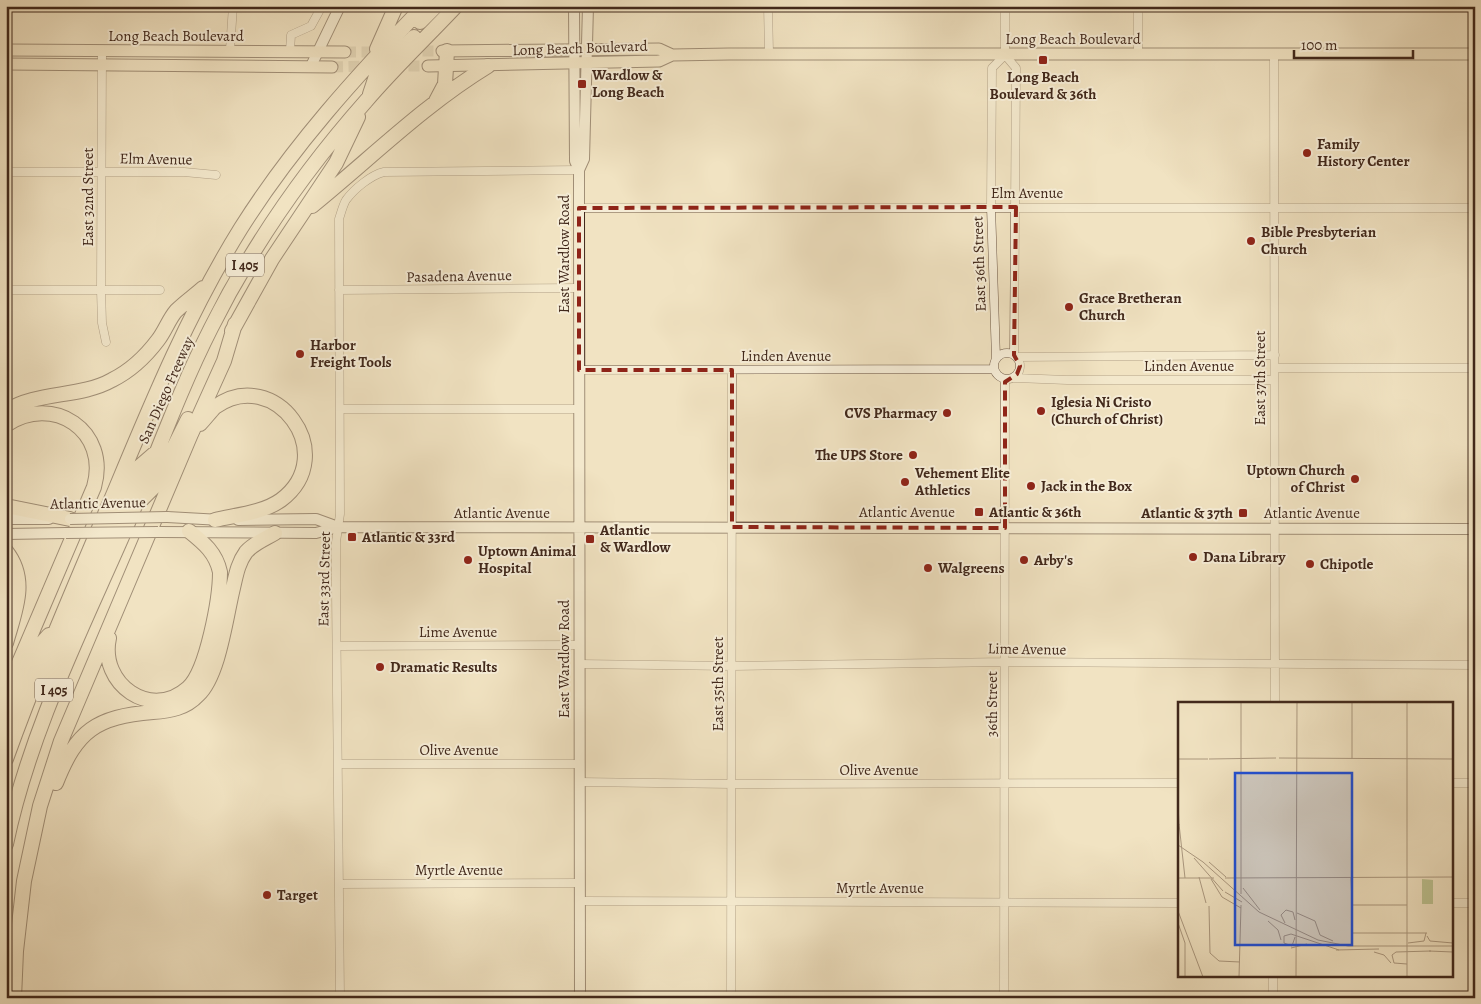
<svg xmlns="http://www.w3.org/2000/svg" width="1481" height="1004" font-family="Alegreya,serif">
<style>
.lines{fill:none;stroke-linecap:round;stroke-linejoin:round}
.primary-tunnel{stroke:#cebea1;stroke-width:11;stroke-dasharray:11 5.5;stroke-linecap:butt}
.street-casing{stroke:#6d5745;stroke-width:9}
.secondary-casing{stroke:#41281b;stroke-width:12}
.primary-casing{stroke:#41281b;stroke-width:13}
.highway-casing{stroke:#41281b;stroke-width:16}
.street{stroke:#f6edd7;stroke-width:8}
.secondary{stroke:#f6edd7;stroke-width:10}
.primary{stroke:#f1e3c2;stroke-width:11}
.highway{stroke:#f1e3c2;stroke-width:14}
.secondary-bridge-casing{stroke:#41281b;stroke-width:12;stroke-linecap:butt}
.secondary-bridge{stroke:#f6edd7;stroke-width:10}
.marked{fill:none;stroke:#8f2418;stroke-width:4;stroke-dasharray:10 6;stroke-linejoin:round}
.poi-dot{fill:#8f2418;stroke:#f6edd7;stroke-width:2}
.labels{text-anchor:middle;stroke-width:4;stroke-linejoin:round;paint-order:stroke}
.shield{fill:#f6edd7;stroke:#776353;stroke-width:1}
.shield-label{font-size:14px;font-weight:bold;fill:#41281b}
.street-label{font-size:15px;fill:#41281b;stroke:#f6edd7}
.poi-label{font-size:15px;font-weight:bold;fill:#41281b;stroke:#f6edd7;text-anchor:start}
.inset-road{fill:none;stroke:#ab987f;stroke-width:1}
.view{fill:#1d4ed8;fill-opacity:0.15;stroke:#1d4ed8;stroke-width:2.5}
.inset-edge{fill:none;stroke:#41281b;stroke-width:2.5}
</style>
<rect width="100%" height="100%" fill="#f1e3c2"/>
<filter id="stains"><feTurbulence type="fractalNoise" baseFrequency=".004" numOctaves="4"/><feColorMatrix values="0 0 0 0 .2 0 0 0 0 .09 0 0 0 0 .02 0 0 0 .5 -.17"/></filter>
<radialGradient id="worn" r=".72"><stop offset=".6" stop-color="#630" stop-opacity="0"/><stop offset="1" stop-color="#630" stop-opacity=".3"/></radialGradient>
<g class="lines">
<path class="primary-tunnel" d="M406,51H442
M345,52H385
M392,66H428
M332,67L373,66"/>
<g class="street-casing">
<path id="street" d="M768,6L769,53
M1005,6V55L1016,68L1014,355
M1138,6V54
M230,50L233,6
M102,51L101,290L102,323L106,342
M290,51L291,35L311,26L322,6
M1274,54L1275,703
M6,172H184L216,175
M579,208H1475
M6,290H160
M339,290L578,288
M994 366a13 13 0 1 1 26 0a13 13 0 1 1-26 0Z
M1017,357L1275,355
M996,358L991,207L992,68L1005,55
M1275,368H1475
M579,370L993,369
M1014,378L1067,380H1274
M340,409H579
M338,646L579,645
M579,664L733,666L1006,662L1475,665
M338,764H579
M579,782L732,784L1180,783
M1452,783H1475
M339,884L579,883
M580,901L1180,903
M1452,903H1475
M1273,975V998
M340,998L336,589V542L340,514L339,219C341,213 343,205 346,200C354,189 371,175 384,172L579,170
M731,998L732,370
M1004,998L1005,380"/>
</g>
<g class="secondary-casing">
<path id="secondary" d="M574,6L575,161L579,170
M311,66L340,6
M167,517L221,520
M6,519H49
M238,520L316,519L338,527
M158,532L316,533L338,527L1475,529
M6,534L66,533
M580,998L579,208V170L584,159L588,6"/>
</g>
<g class="primary-casing">
<path id="primary" d="M6,50L345,52
M442,51L659,49L672,55
M6,64L332,67
M428,66L659,61L672,55L729,54H1475"/>
</g>
<g class="highway-casing">
<path id="highway" d="M420,22L436,6
M377,49L396,6
M370,94L376,76L414,37
M436,101L445,84L447,51
M312,206C370,159 424,105 488,66
M232,331L272,259L336,163L358,117
M6,411C37,391 80,398 112,380C130,371 146,356 158,340C165,331 169,319 176,311C184,303 194,296 203,288
M200,424C205,419 210,412 215,407C274,364 342,454 281,500C263,513 236,515 215,520
M6,425C53,393 110,431 94,487L6,693
M140,501L154,487L188,419
M6,506L70,519
M6,551C29,580 15,611 6,643
M109,638C99,684 151,721 188,688C207,671 220,598 220,572C216,553 204,543 189,531
M46,687L139,467L154,454
M6,720L34,652L49,635
M6,759C39,667 78,578 116,488C153,399 190,310 241,228C292,147 357,75 424,6
M56,783C77,730 96,717 153,712C170,711 186,708 198,695C219,676 226,616 233,588C236,575 238,563 246,552C254,543 265,539 275,533
M6,844C28,739 75,643 118,546C150,474 175,399 211,328C252,246 305,170 366,101C394,68 426,38 456,6
M14,998L16,951L24,881L40,806L61,741L191,434L224,361L235,324"/>
</g>
<use href="#street" class="street"/>
<use href="#secondary" class="secondary"/>
<use href="#primary" class="primary"/>
<use href="#highway" class="highway"/>
<g class="secondary-bridge-casing">
<path id="secondary-bridge" d="M70,519L167,517
M66,533L158,532"/>
</g>
<use href="#secondary-bridge" class="secondary-bridge"/>
</g>
<path d="M0 0H1481V1004H0ZM1016,207L1014,355L1020,366L1017,374L1005,382V528L732,527V370H579V208Z" fill="#f1e3c2" fill-opacity=".55" fill-rule="evenodd"/>
<path class="marked" d="M1016,207L1014,355L1020,366L1017,374L1005,382V528L732,527V370H579V208Z"/>
<g class="poi-dot">
<rect x="1038" y="55" width="10" height="10" rx="2.5"/>
<rect x="577" y="79" width="10" height="10" rx="2.5"/>
<circle cx="1307" cy="153" r="5"/>
<circle cx="1251" cy="241" r="5"/>
<circle cx="1069" cy="307" r="5"/>
<circle cx="300" cy="354" r="5"/>
<circle cx="1041" cy="411" r="5"/>
<circle cx="947" cy="413" r="5"/>
<circle cx="913" cy="455" r="5"/>
<circle cx="1355" cy="479" r="5"/>
<circle cx="905" cy="482" r="5"/>
<circle cx="1031" cy="486" r="5"/>
<rect x="974" y="507" width="10" height="10" rx="2.5"/>
<rect x="1238" y="508" width="10" height="10" rx="2.5"/>
<rect x="347" y="532" width="10" height="10" rx="2.5"/>
<rect x="585" y="534" width="10" height="10" rx="2.5"/>
<circle cx="1193" cy="557" r="5"/>
<circle cx="468" cy="560" r="5"/>
<circle cx="1024" cy="560" r="5"/>
<circle cx="1310" cy="564" r="5"/>
<circle cx="928" cy="568" r="5"/>
<circle cx="380" cy="667" r="5"/>
<circle cx="267" cy="895" r="5"/>
</g>
<g class="labels">
<g class="shield">
<rect x="226" y="253.5" width="38" height="23" rx="4"/>
<rect x="35" y="678.5" width="38" height="23" rx="4"/>
</g>
<g class="shield-label">
<text x="245" y="270">I 405</text>
<text x="54" y="695">I 405</text>
</g>
<g class="street-label">
<text x="176" y="41">Long Beach Boulevard</text>
<text x="1073" y="44">Long Beach Boulevard</text>
<text transform="translate(580 48) rotate(-2)" y="5">Long Beach Boulevard</text>
<text transform="translate(156 159) rotate(1)" y="5">Elm Avenue</text>
<text x="1027" y="198">Elm Avenue</text>
<text transform="translate(88 197) rotate(-90)" y="5">East 32nd Street</text>
<text transform="translate(564 254) rotate(-90)" y="5">East Wardlow Road</text>
<text transform="translate(979 264) rotate(-92)" y="5">East 36th Street</text>
<text transform="translate(459 276) rotate(-1)" y="5">Pasadena Avenue</text>
<text x="786" y="361">Linden Avenue</text>
<text x="1189" y="371">Linden Avenue</text>
<text transform="translate(1260 378) rotate(-90)" y="5">East 37th Street</text>
<text transform="translate(166 390) rotate(-66)" y="5">San Diego Freeway</text>
<text transform="translate(98 503) rotate(-1)" y="5">Atlantic Avenue</text>
<text x="907" y="517">Atlantic Avenue</text>
<text x="502" y="518">Atlantic Avenue</text>
<text x="1312" y="518">Atlantic Avenue</text>
<text transform="translate(324 579) rotate(-89)" y="5">East 33rd Street</text>
<text x="458" y="637">Lime Avenue</text>
<text transform="translate(1027 649) rotate(1)" y="5">Lime Avenue</text>
<text transform="translate(564 659) rotate(-90)" y="5">East Wardlow Road</text>
<text transform="translate(718 684) rotate(-90)" y="5">East 35th Street</text>
<text transform="translate(992 704) rotate(-90)" y="5">36th Street</text>
<text x="459" y="755">Olive Avenue</text>
<text x="879" y="775">Olive Avenue</text>
<text x="459" y="875">Myrtle Avenue</text>
<text x="880" y="893">Myrtle Avenue</text>
</g>
<g class="poi-label">
<text x="592" y="80">Wardlow &amp;<tspan x="592" dy="17">Long Beach</tspan></text>
<text x="1043" y="82" text-anchor="middle">Long Beach<tspan x="1043" dy="17">Boulevard &amp; 36th</tspan></text>
<text x="1317" y="149">Family<tspan x="1317" dy="17">History Center</tspan></text>
<text x="1261" y="237">Bible Presbyterian<tspan x="1261" dy="17">Church</tspan></text>
<text x="1079" y="303">Grace Bretheran<tspan x="1079" dy="17">Church</tspan></text>
<text x="310" y="350">Harbor<tspan x="310" dy="17">Freight Tools</tspan></text>
<text x="1051" y="407">Iglesia Ni Cristo<tspan x="1051" dy="17">(Church of Christ)</tspan></text>
<text x="937" y="418" text-anchor="end">CVS Pharmacy</text>
<text x="903" y="460" text-anchor="end">The UPS Store</text>
<text x="1345" y="475" text-anchor="end">Uptown Church<tspan x="1345" dy="17">of Christ</tspan></text>
<text x="915" y="478">Vehement Elite<tspan x="915" dy="17">Athletics</tspan></text>
<text x="1041" y="491">Jack in the Box</text>
<text x="989" y="517">Atlantic &amp; 36th</text>
<text x="1233" y="518" text-anchor="end">Atlantic &amp; 37th</text>
<text x="600" y="535">Atlantic<tspan x="600" dy="17">&amp; Wardlow</tspan></text>
<text x="362" y="542">Atlantic &amp; 33rd</text>
<text x="478" y="556">Uptown Animal<tspan x="478" dy="17">Hospital</tspan></text>
<text x="1203" y="562">Dana Library</text>
<text x="1034" y="565">Arby's</text>
<text x="1320" y="569">Chipotle</text>
<text x="938" y="573">Walgreens</text>
<text x="390" y="672">Dramatic Results</text>
<text x="277" y="900">Target</text>
</g>
</g>
<g transform="translate(1178 702)">
<rect width="275" height="275" fill="#f1e3c2"/>
<path d="M244,177L255,178V202H244Z" fill="#bdc391"/>
<path class="inset-road" d="M101,56L275,57M0,57H30M31,57L98,56M174,57V0M0,101L1,123M1,122L7,176M0,143L25,160L81,210L140,238L170,244H275M16,156L45,189M31,160L48,175M21,175L28,201M0,176H36M47,176L275,175M173,176L174,203H229M33,177L44,195L63,206M65,186L82,208M47,190L64,200M63,192V0M31,204L32,251L41,259L62,260M0,209L25,275M119,211L137,219L142,233L155,239M90,219L100,228L103,238M0,221L7,241V275M107,221L103,213L108,208L115,210L117,218M174,231H229V0M249,234L252,239L275,241M117,235L114,244L106,241V234L113,232L161,248M230,241L246,239L248,231M113,246L129,242M158,248L201,247M251,249L275,250M196,250L206,253L213,261M229,262L216,261L214,253L218,250L253,249M61,275L63,203M118,275L119,0M229,275V231H249"/>
<path class="view" d="M57,71H174V243H57Z"/>
<rect width="275" height="275" class="inset-edge"/>
</g>
<rect width="1481" height="1004" fill="none" stroke="#f1e3c2" stroke-width="25"/>
<rect x="8" y="8" width="1466" height="989" fill="none" stroke="#41281b" stroke-width="2.5"/>
<rect x="12" y="12" width="1456" height="979" fill="none" stroke="#41281b"/>
<path d="M1294 50v8h119v-8" fill="none" stroke="#41281b" stroke-width="2.5"/>
<text x="1301" y="50" font-size="15" fill="#41281b" stroke="#f6edd7" stroke-width="4" paint-order="stroke">100 m</text>
<rect width="100%" height="100%" filter="url(#stains)"/>
<rect width="100%" height="100%" fill="url(#worn)"/>
</svg>
